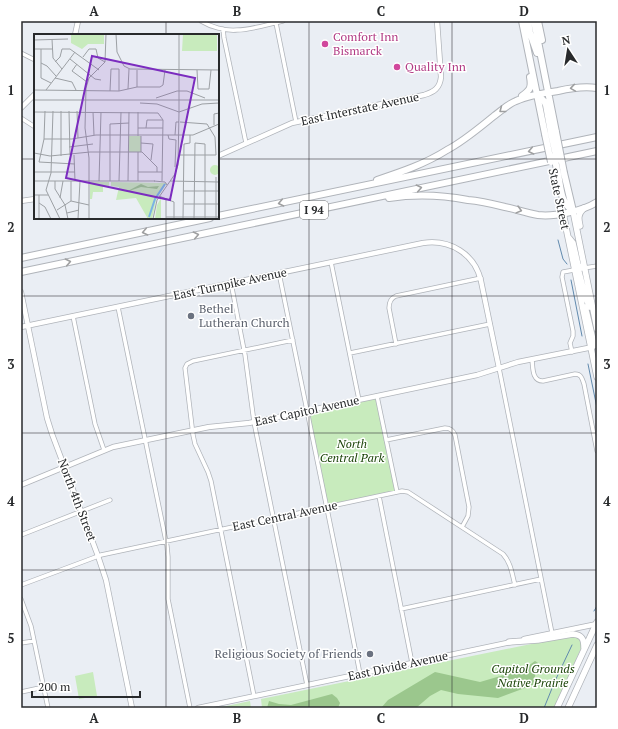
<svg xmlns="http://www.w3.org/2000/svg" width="618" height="729" font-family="'PT Serif',serif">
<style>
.green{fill:#c8ebbd}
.forest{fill:#9bc78d}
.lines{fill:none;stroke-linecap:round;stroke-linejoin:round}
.stream{stroke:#618aae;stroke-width:1}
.street-casing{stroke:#b0b4ba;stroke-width:5}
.secondary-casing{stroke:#b0b4ba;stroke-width:6}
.primary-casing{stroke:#b0b4ba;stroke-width:7}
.highway-casing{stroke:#b0b4ba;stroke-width:8}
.street{stroke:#fff;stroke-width:3.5}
.secondary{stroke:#fff;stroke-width:4.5}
.primary{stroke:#fff;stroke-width:5.5}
.highway{stroke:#fff;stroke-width:6}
.highway-bridge-casing{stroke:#b0b4ba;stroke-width:8;stroke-linecap:butt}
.highway-bridge{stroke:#fff;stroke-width:6}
.oneway{stroke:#9e9fa0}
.grid{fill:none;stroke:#282a2c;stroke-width:1;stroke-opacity:0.55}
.hotel-dot{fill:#d1479c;stroke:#fff;stroke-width:1.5}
.worship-dot{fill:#6b7280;stroke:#fff;stroke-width:1.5}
.labels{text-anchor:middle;stroke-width:3;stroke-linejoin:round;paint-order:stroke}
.shield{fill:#fff;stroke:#686a6b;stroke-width:1}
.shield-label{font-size:11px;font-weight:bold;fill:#282a2c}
.hotel-label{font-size:12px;fill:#b23c85;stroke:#fff;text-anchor:start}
.street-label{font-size:12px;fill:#282a2c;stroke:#fff}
.worship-label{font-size:12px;fill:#5b616d;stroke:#fff;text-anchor:start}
.park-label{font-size:12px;font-style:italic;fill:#1b4408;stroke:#fff}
.inset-river{fill:none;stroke:#7ab3e5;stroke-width:2}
.inset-road{fill:none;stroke:#9ca0a4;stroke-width:1}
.view{fill:#7b2cbf;fill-opacity:0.15;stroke:#7b2cbf;stroke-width:2}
.inset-edge{fill:none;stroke:#282a2c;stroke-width:2}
.neatline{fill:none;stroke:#282a2c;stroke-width:1.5}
.grid-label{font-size:13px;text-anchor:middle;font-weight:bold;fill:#282a2c}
</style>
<rect width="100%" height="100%" fill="#eaeef4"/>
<path class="green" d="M377,396L397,492L326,507L306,411Z
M575,635L582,639L583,644L554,708H262L261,699Z
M93,672L97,696L79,699L75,676Z
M250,701L251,708H217Z"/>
<path class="forest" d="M535,661L538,663L533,685L498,698L458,694L441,690L430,696L416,708H381L388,700L435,672L480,682L524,669Z
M332,694L337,698L340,703L338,708H267L269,701L279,704L291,705Z"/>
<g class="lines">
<path class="stream" d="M558,240L563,259L567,264
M571,280L582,336
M588,364L597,408
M594,611L597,606
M544,708L555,681L572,645"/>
<g class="street-casing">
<path id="street" d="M201,21C211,27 225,31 237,30C251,30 269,24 283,21
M276,23L296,122
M223,29L224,38L246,143
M21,53L35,60
M21,118L35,127
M331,262L359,400
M584,268L597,266
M279,273L345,597L360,674
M231,283L245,355L254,422L307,685
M118,307L167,546L168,557V599L190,708
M73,316L95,424L104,450
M396,344L389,308C389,302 391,298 396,296L481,278
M572,352L570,343L573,336V331L562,277L563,272L574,270
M350,353L490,324
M532,360C533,368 532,381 543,381L575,374C581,374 582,378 584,384L597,451
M499,368L552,633
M377,396L397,492
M386,440L445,428C450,428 453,430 455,435L469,507L468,516L462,527
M379,496L412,663
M21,535L110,500
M21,585L101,555L402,491L408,492L503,554C511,563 512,574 515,585
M21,599L31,626L48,708
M401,609L541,579
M21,643L34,641
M21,692L44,687
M254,696L211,481L208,472L195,444L193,435L185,368L187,364L193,361L293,340"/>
</g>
<g class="secondary-casing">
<path id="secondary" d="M75,35L78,21
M21,108L35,94
M218,156L292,123L424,95C434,92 440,88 441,77L437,21
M21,201L35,199
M21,292L47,418L52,434L98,556L106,580L132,708
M21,327L423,243C450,239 475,254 481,281L499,368
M21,485L113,447L209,427L249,423L477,375L518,362L593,347
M524,639L597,624
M198,708L511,642"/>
</g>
<g class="primary-casing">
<path id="primary" d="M573,211L597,329
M563,213L597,377
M580,226C578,218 578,214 584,208
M569,238L573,243L578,265L581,268H584
M574,270H577L579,272L586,299L590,307
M585,307L587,314L594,344L597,346
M509,642L538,640L573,634C582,635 584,639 584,648
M557,708L597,622
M568,708L597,645"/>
</g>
<g class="highway-casing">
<path id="highway" d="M522,21L545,134
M528,21L530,33L537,53
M534,21L556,132
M538,21L542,40
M537,94L544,101L546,105L551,133
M522,96C530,90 532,88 530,77
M564,173L573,211
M558,174C561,188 560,202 573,211
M377,180C401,172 425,164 447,150C464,141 479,128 494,116C501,111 508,104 516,101C529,95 544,93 558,91C571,88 583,86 597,88
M389,198C415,194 442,195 468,200C481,201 493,204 505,207C515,209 526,213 538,215C554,217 583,211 597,202
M218,216L597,137
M21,258L210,218
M21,272L597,151"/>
</g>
<use href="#street" class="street"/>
<use href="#secondary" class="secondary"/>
<use href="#primary" class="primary"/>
<use href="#highway" class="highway"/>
<g class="highway-bridge-casing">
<path id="highway-bridge" d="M556,132L564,173
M551,133L557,160
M545,134L551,162
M554,156L558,174"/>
</g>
<use href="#highway-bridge" class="highway-bridge"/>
</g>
<defs><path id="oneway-chevron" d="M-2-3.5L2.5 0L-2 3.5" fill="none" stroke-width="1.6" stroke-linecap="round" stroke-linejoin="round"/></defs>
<g class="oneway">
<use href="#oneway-chevron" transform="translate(573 88) rotate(171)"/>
<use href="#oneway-chevron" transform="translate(502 110) rotate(142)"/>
<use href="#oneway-chevron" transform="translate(531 151) rotate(168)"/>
<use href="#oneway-chevron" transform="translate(419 188) rotate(-12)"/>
<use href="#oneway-chevron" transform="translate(281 203) rotate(168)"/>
<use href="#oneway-chevron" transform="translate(519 210) rotate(15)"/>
<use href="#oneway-chevron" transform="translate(145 232) rotate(168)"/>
<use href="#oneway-chevron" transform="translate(196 235) rotate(-12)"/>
<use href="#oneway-chevron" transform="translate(68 262) rotate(-12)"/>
</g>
<path class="grid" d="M166,21V35M309,21V708M452,21V708M21,159H35M218,159H597M166,218V708M21,296H597M21,433H597M21,570H597"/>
<g class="hotel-dot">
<circle cx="325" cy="44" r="4"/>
<circle cx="397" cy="67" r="4"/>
</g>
<g class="worship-dot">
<circle cx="191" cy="316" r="4"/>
<circle cx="370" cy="654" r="4"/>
</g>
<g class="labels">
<rect class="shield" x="300" y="201" width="28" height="18" rx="3"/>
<g class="shield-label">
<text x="314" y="214">I 94</text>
</g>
<g class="hotel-label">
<text x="333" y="41">Comfort Inn<tspan x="333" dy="14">Bismarck</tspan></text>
<text x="405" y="71">Quality Inn</text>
</g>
<g class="street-label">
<text transform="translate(360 109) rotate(-12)" y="4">East Interstate Avenue</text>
<text transform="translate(559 199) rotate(78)" y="4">State Street</text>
<text transform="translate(230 284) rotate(-12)" y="4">East Turnpike Avenue</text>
<text transform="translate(307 411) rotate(-12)" y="4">East Capitol Avenue</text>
<text transform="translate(77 500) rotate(69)" y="4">North 4th Street</text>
<text transform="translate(285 516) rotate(-12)" y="4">East Central Avenue</text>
<text transform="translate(398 666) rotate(-12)" y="4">East Divide Avenue</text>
</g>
<g class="worship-label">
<text x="199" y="313">Bethel<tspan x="199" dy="14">Lutheran Church</tspan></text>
<text x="362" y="658" text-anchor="end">Religious Society of Friends</text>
</g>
<g class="park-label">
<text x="352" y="448">North<tspan x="352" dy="14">Central Park</tspan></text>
<text x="533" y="673">Capitol Grounds<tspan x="533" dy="14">Native Prairie</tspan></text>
</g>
</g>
<g transform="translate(34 34)">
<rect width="185" height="185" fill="#eaeef4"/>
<path d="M37,0H70V10H54L48,15L37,9ZM149,0H183V17H148ZM95,102H107V118H95ZM176 136a5 5 0 1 1 10 0a5 5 0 1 1-10 0ZM56,148H75V152H69V158H59L58,165H56ZM77,148L132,149H133L122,166L118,185H114L102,164L82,166L85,153L77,152ZM127,164V185H121L123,171Z" fill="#c8ebbd"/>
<path d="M107,150L114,153L125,152L123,155L107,153L92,158Z" fill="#9bc78d"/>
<path class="inset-river" d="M115,183L121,165L131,150"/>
<path class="inset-road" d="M82,0L83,18L90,32L96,35L185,36M18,5L19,24L28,35M0,6L34,5M0,15H18M7,15V44L17,49M49,23L55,15H62L64,24L71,28M36,25L61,45L67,46M21,28L26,23L28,15H36L65,36M7,29L13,32L22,42M43,30L38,37L53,48M163,36L164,55H175L177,36M21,44L38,48L42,56M103,53V36M94,55L95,35M0,56L85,57L103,53H126L129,51L131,36M12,56L41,18M76,57L77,35H85V57M122,64L143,57H153L171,64M0,66H185M106,69L123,70L145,78L168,70L185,69M11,77L10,105L5,128L41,130M19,77L17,139L12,156L26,185M35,77L36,121M43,77L44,104M0,78L124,79L129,86L128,147M59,78L60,101M145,78V0M180,91V80L185,79M104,94H129M112,94L113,86H129M134,101L135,105L142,106L141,133M141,101L142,88H145M104,102V78M10,105H38L62,101H159L185,90M107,109L119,110L117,126M35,113L59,110M107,118V102M0,119L16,122L56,118H108L123,133V138M40,121L41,147M146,121H182L181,103L173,90L146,88M27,122V77M0,138H41M104,138H128M0,147H121M21,147V155L31,171L34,185M65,147L67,78M76,147V90L95,89M85,147L87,78M94,147L95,78M104,147V118M120,147L131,148L133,151M136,147L185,148M150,157H185M0,161H14M125,162L140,168V184M26,164L29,147M37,167V147M5,169L11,173L17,185M150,170H185M23,176L37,167L55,171M33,179L45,176M132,183H185M182,184V143M5,185V161M44,185L46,147M55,185V124L51,94L52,54L55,44L71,28L72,0M119,185L123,166L141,140L144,131L145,78M132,185V166M149,185L150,110L156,109V101M160,185L161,109L171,110V185"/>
<path class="view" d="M58,22L161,44L136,166L32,144Z"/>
<rect width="185" height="185" class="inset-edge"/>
</g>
<rect width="618" height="729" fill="none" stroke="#ffffff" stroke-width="44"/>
<g transform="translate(568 50) rotate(348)" stroke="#ffffff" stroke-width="3" paint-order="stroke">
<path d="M0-3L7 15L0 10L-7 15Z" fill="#282a2c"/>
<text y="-6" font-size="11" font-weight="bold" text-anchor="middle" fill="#282a2c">N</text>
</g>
<path d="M32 691v6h108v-6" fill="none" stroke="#282a2c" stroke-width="2"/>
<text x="38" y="691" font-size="12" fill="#282a2c" stroke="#ffffff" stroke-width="3" paint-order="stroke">200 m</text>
<rect x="22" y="22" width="574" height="685" class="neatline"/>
<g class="grid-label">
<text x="94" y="16">A</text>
<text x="237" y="16">B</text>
<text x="381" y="16">C</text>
<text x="524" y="16">D</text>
<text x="11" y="95">1</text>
<text x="607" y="95">1</text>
<text x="11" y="232">2</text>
<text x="607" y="232">2</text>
<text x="11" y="369">3</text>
<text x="607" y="369">3</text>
<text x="11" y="506">4</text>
<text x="607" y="506">4</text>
<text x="11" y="643">5</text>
<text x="607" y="643">5</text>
<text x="94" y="723">A</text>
<text x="237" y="723">B</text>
<text x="381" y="723">C</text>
<text x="524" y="723">D</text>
</g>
</svg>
